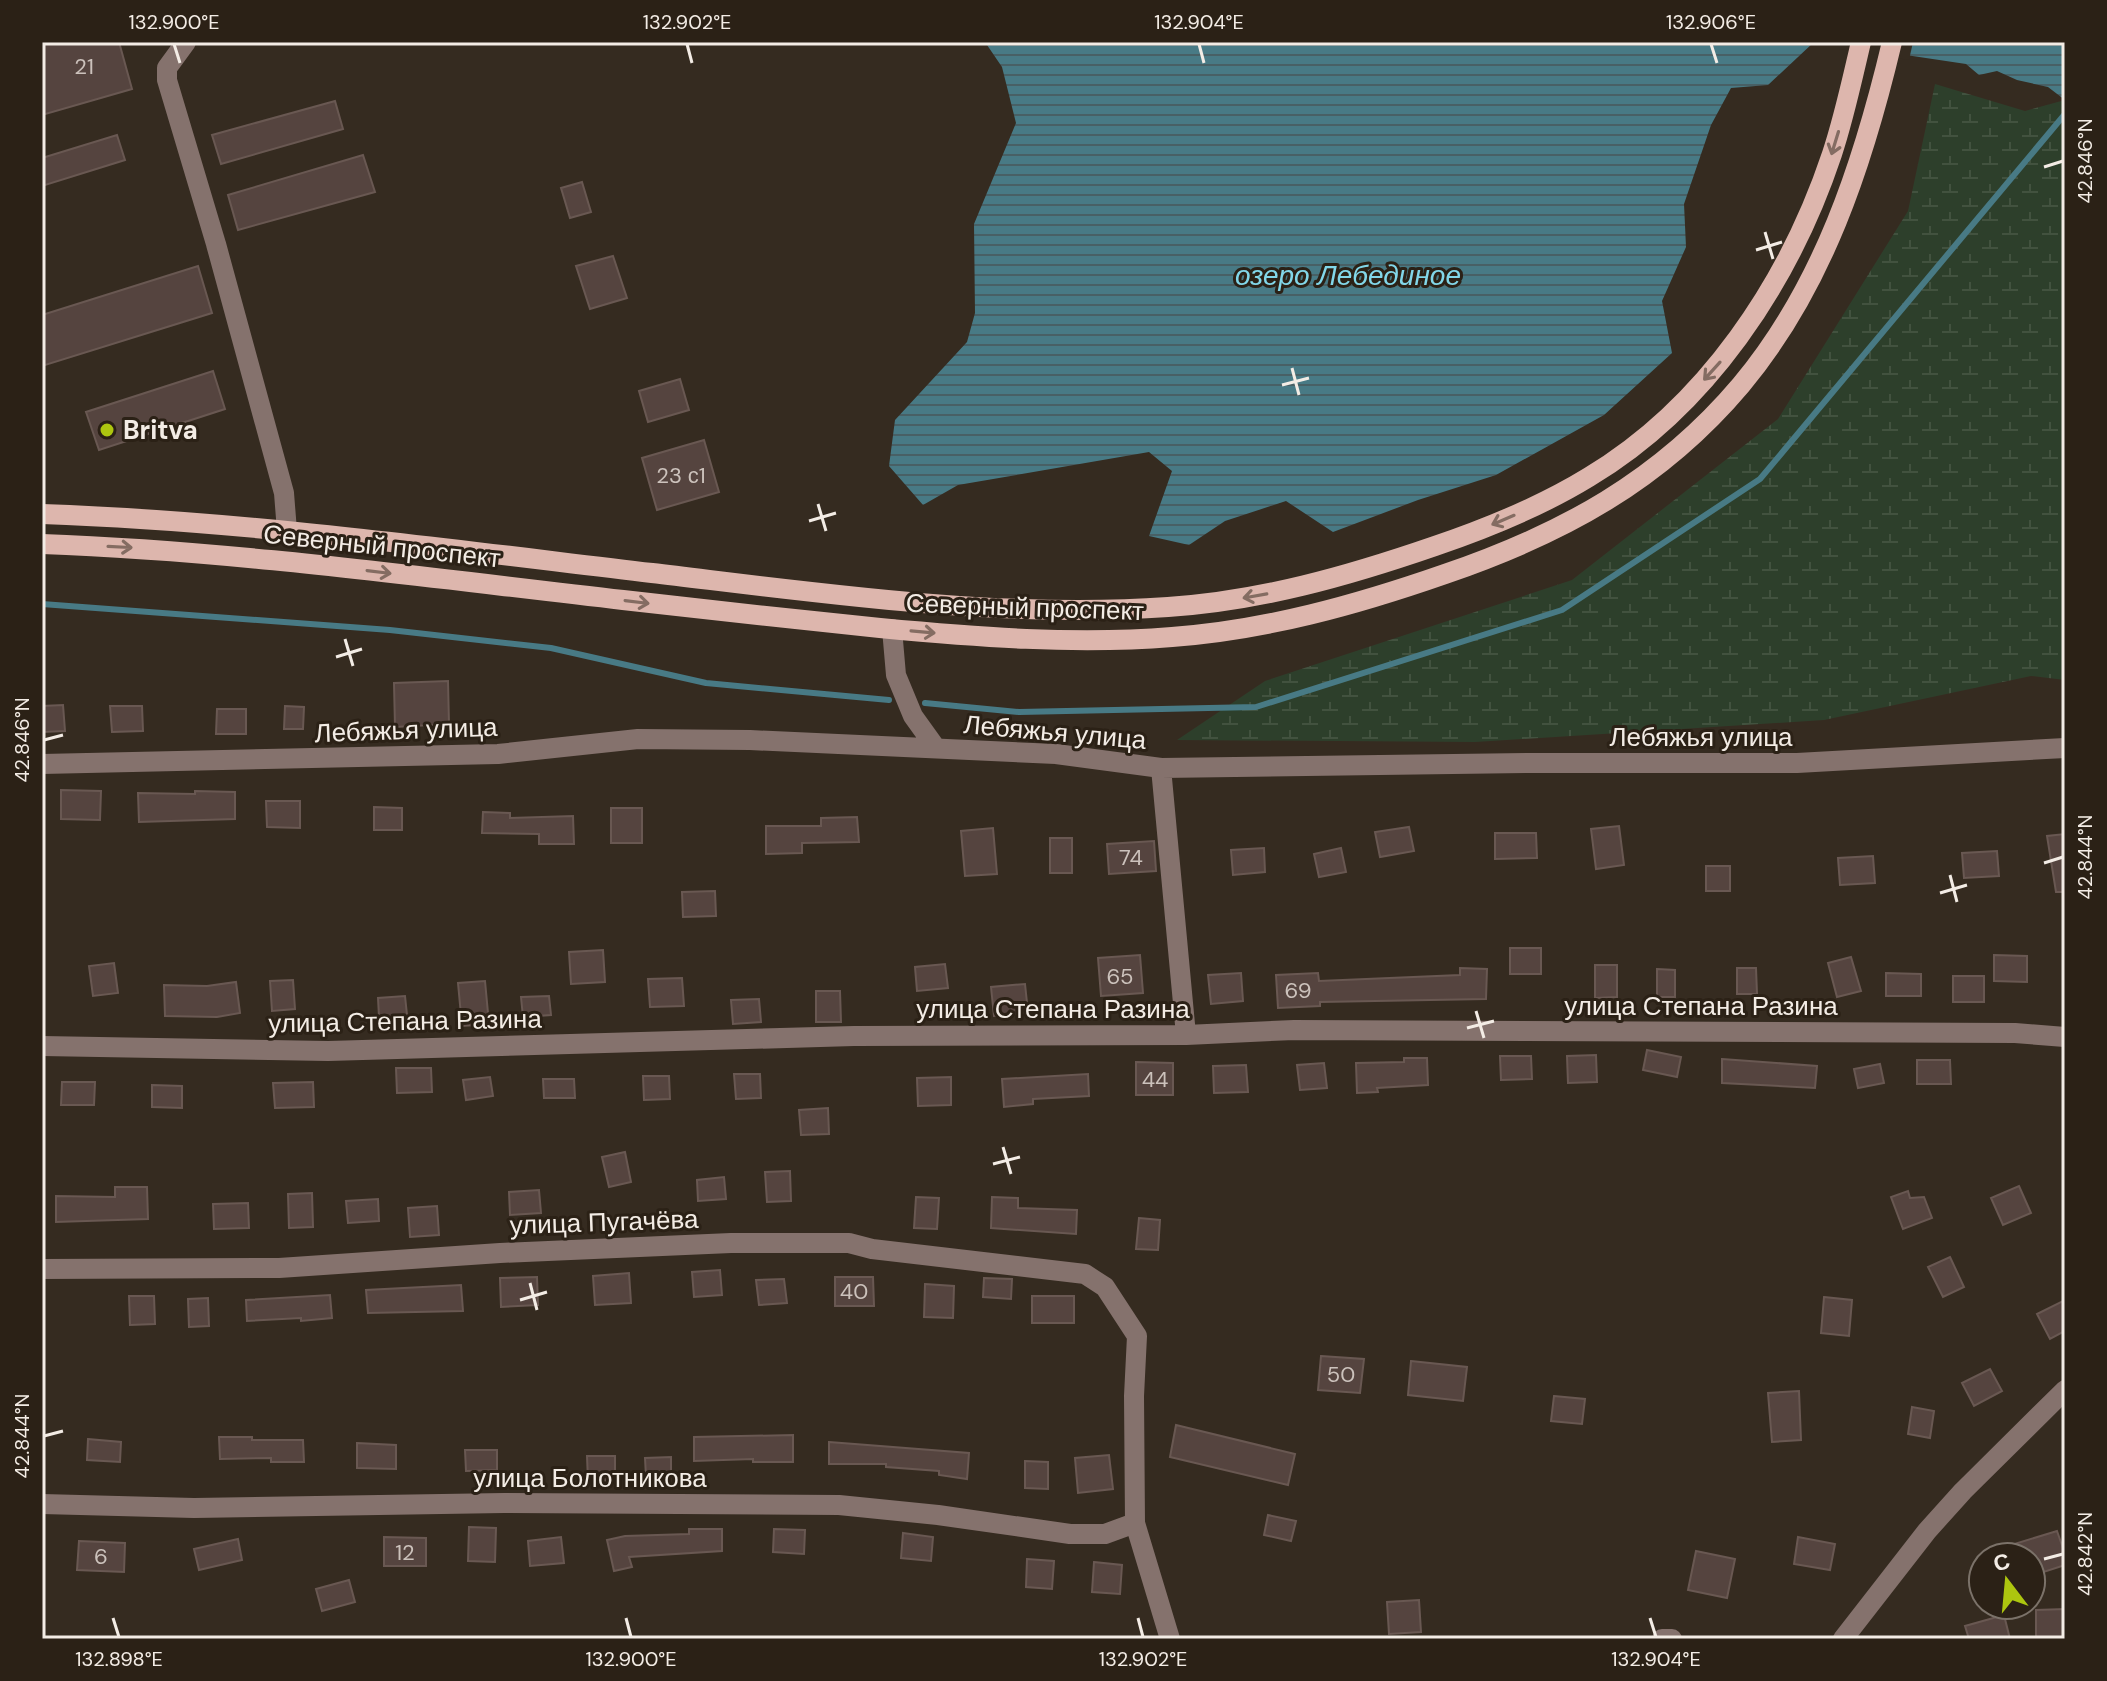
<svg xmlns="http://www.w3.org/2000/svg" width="2107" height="1681" font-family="'DM Sans',sans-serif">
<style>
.wetland{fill:url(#wetland-marsh)}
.water{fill:url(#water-rules)}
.pier{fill:#352b20}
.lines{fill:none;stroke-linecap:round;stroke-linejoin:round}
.stream{stroke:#487a85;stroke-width:6}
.building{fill:#55443f;stroke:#695852;stroke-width:2}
.minor{stroke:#85726d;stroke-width:20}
.major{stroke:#ddb6ad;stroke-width:20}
.oneway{stroke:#846c62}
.ticks{fill:none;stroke:#f3ece5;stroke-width:3}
.poi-dot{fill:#adc60f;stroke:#2b2116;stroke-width:3}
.labels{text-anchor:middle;stroke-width:6;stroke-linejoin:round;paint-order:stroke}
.number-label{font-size:22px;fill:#ccc2bc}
.poi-label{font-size:26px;font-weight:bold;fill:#f3ece5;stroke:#2b2116;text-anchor:start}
.street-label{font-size:26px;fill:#f3ece5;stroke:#2b2116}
.water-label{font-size:28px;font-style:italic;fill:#82d7e9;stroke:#2b2116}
.neatline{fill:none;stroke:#f3ece5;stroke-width:3}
.ticks-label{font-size:20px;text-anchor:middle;fill:#f3ece5}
</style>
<defs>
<pattern id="wetland-marsh" width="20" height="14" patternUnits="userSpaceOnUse" patternTransform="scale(2)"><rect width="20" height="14" fill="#2d3f2b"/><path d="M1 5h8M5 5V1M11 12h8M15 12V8" fill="none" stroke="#42523f"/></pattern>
<pattern id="water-rules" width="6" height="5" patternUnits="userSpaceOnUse" patternTransform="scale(2)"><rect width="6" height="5" fill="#487a85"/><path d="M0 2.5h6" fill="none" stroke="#486065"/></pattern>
</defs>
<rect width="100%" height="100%" fill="#352b20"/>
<path class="wetland" d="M1935,84L2025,111L2065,100V680L2031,676L1824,720L1475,742L1177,740L1265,681L1572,580L1778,419L1908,211Z"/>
<path class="water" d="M985,42H1814L1768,85L1731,88L1711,125L1684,204L1686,247L1662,301L1672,353L1604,415L1496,475L1418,500L1333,532L1286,501L1225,521L1189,545L1149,536L1172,471L1149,452L958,485L923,505L889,466L895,420L967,342L975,313L974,224L1016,123L1002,67Z
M1819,42H2065V100L2048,87L2017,80L1997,71L1979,75L1966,64Z"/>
<path class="pier" d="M1840,42H1913L1909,60L1839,49Z"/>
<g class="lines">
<path class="stream" d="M42,604L390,630L551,648L706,683L889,700
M925,703L1019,712L1256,707L1562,610L1760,479L2065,114"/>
</g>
<path class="building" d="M42,42H119L132,89L42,115Z
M335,101L343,129L221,164L212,135Z
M117,135L125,160L42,186V158Z
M363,155L375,192L238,230L228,195Z
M582,182L591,212L570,218L561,188Z
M613,256L627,298L590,309L576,266Z
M198,266L212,313L42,366V315Z
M213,371L225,409L99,450L86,412Z
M680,379L689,410L648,422L639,391Z
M704,440L719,492L657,510L642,458Z
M448,681L449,724L395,727L394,683Z
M63,705L65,731L42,732V706Z
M110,706H142L143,731L112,732Z
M285,706L304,707L303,729H284Z
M217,709H246V734H216Z
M61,790L101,791L100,820L61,819Z
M195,791L235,792V819L139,822L138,793L195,794Z
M266,801H300V828L267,827Z
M374,807L402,808V830H374Z
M611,808H642V843H611Z
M483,812L510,813V818L573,816L574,844H539V834L482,833Z
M857,817L859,842L802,843V853L766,854V826H821V818Z
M1619,826L1624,865L1596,869L1591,829Z
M1409,827L1414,851L1380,857L1375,832Z
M993,828L997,874L965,876L961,831Z
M1495,833H1536L1537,858L1495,859Z
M2065,834V892H2056L2047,836Z
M1050,838H1072V873H1050Z
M1154,841L1156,871L1109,874L1107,844Z
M1264,848L1265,872L1233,875L1231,850Z
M1341,848L1346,872L1319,877L1314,854Z
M1997,851L1999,876L1964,878L1962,853Z
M1873,856L1875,883L1840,885L1838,858Z
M1706,866H1730V891H1706Z
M715,891L716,916L683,917L682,892Z
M1510,948H1541V974H1510Z
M603,950L605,982L571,984L569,952Z
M1140,955L1143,993L1101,996L1098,958Z
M1994,955L2027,956V982L1994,981Z
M1851,957L1861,991L1837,997L1828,963Z
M114,963L118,993L93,996L89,966Z
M945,964L948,988L917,991L915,967Z
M1595,965H1617V997L1595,998Z
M1460,968L1487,969L1486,999L1320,1002V1006L1278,1008L1276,975L1318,973L1319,981L1460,975Z
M1737,968H1756L1757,994H1737Z
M1657,969L1675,970V997H1657Z
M1241,973L1243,1001L1211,1004L1208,975Z
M1886,973L1921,974V996H1886Z
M1953,976H1984V1002H1953Z
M682,978L684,1006L650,1007L648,979Z
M293,980L295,1009L272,1011L270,981Z
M485,981L489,1024L462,1026L458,983Z
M236,982L240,1013L217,1017L165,1016L164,985L207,986Z
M1025,984L1028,1012L994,1016L991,987Z
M816,991H840L841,1022H816Z
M405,996L407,1015L379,1017L378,998Z
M549,996L551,1015L523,1017L521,997Z
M759,999L761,1022L733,1024L731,1000Z
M1647,1050L1681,1057L1677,1077L1643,1070Z
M1596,1055L1597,1082L1568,1083L1567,1056Z
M1500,1056H1531L1532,1079L1501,1080Z
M1404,1058H1427L1428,1085L1377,1088L1378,1092L1357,1093L1356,1063L1404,1062Z
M1722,1059L1817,1066L1815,1088L1722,1083Z
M1917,1060H1950L1951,1084H1917Z
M1136,1062L1173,1063V1095H1136Z
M1324,1063L1327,1088L1300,1090L1297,1065Z
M1880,1064L1884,1083L1858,1088L1854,1069Z
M1246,1065L1248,1092L1214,1093L1213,1066Z
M396,1068H431L432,1092L397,1093Z
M734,1074H760L761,1098L736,1099Z
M1088,1074L1089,1096L1033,1099V1104L1004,1107L1002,1079Z
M643,1076H669L670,1099L644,1100Z
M490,1077L493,1096L466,1100L463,1080Z
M951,1077V1105L918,1106L917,1078Z
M543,1079H574L575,1098H544Z
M62,1082H95L94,1105H61Z
M313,1082L314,1107L275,1108L273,1083Z
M152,1085L182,1086V1108L152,1107Z
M828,1108L829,1134L801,1135L799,1110Z
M625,1152L631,1182L609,1187L602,1157Z
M790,1171L791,1201L767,1202L765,1172Z
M724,1177L726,1199L698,1201L697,1180Z
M2019,1186L2031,1213L2003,1225L1991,1198Z
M115,1187H147L148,1219L56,1222V1196L115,1197Z
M539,1190L541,1213L510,1215L509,1192Z
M1908,1191L1910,1198L1924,1197L1932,1218L1903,1229L1891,1197Z
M312,1193L313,1227L289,1228L288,1194Z
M916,1197L939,1198L937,1229L914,1228Z
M992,1197L1018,1198V1208L1077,1210L1076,1234L991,1228Z
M378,1199L379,1221L348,1223L346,1201Z
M248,1203L249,1228L214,1229L213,1204Z
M437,1206L439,1235L410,1237L408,1208Z
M1139,1218L1160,1220L1158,1250L1136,1249Z
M1950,1257L1964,1287L1943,1297L1928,1267Z
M720,1270L722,1295L694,1297L692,1272Z
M629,1273L631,1303L595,1305L593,1276Z
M537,1277L538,1305L501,1307L500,1278Z
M835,1277H873L874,1306H835Z
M984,1278L1012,1279L1011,1299L983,1297Z
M784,1279L787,1303L759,1305L756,1280Z
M925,1284L954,1286L953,1318L924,1317Z
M461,1285L463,1311L368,1313L366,1290Z
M330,1295L332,1318L301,1321V1318L247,1321L246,1300Z
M129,1296H154L155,1324L130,1325Z
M1032,1296H1074V1323H1032Z
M1824,1297L1852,1300L1849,1336L1821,1333Z
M208,1298L209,1326L189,1327L188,1299Z
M2065,1300V1331L2050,1339L2037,1314Z
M1321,1356L1364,1359L1360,1393L1318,1390Z
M1411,1361L1467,1367L1463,1401L1408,1395Z
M1990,1369L2002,1391L1974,1406L1962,1383Z
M1799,1391L1801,1440L1772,1442L1768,1393Z
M1554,1396L1585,1399L1582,1424L1551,1421Z
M1912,1407L1934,1411L1930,1438L1908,1434Z
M1176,1425L1295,1454L1288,1485L1170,1457Z
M793,1435V1462H753V1459L694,1461V1437Z
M219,1437H252V1440H303L304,1462H271V1458L220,1459Z
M88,1439L121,1442L120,1462L87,1460Z
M829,1442L969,1453L967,1479L939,1475V1471L886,1467V1464H829Z
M357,1443L396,1445V1469L357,1468Z
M465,1450H497V1470L466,1471Z
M1109,1455L1113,1489L1078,1493L1075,1458Z
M587,1456H615V1480L588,1481Z
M671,1457V1476L646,1477L645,1458Z
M1025,1461L1048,1462V1489L1025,1488Z
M1268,1515L1296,1521L1291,1541L1264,1535Z
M469,1527L496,1528L495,1562L468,1561Z
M689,1529H722V1551L629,1557L632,1567L614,1571L607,1540L625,1536L689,1534Z
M774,1529L805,1530L804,1554L773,1552Z
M2057,1531L2065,1554V1565L2031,1576V1557H1985V1553Z
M903,1533L933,1537L931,1561L901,1558Z
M384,1537L426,1538V1566H384Z
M561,1537L564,1563L530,1566L528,1541Z
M1798,1537L1835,1544L1830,1570L1794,1564Z
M238,1539L242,1560L199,1570L194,1549Z
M79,1541L125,1543L124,1572L77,1570Z
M1696,1551L1735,1559L1727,1598L1688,1590Z
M1027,1559L1054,1561L1052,1589L1026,1587Z
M1094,1562L1122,1565L1120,1594L1092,1592Z
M349,1580L355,1602L322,1611L316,1589Z
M1419,1600L1421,1632L1389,1634L1387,1602Z
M2065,1609V1639H2036V1610Z
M2004,1615L2010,1639H1969L1965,1626Z"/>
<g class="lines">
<path class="minor" d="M186,42L167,68V80L216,244L284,493L287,531
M892,629L896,675L913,716L936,748
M42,764L498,754L638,739L750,740L1056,754L1161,768L1533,763H1797L2065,748
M1161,768L1186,1035
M42,1046L328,1051L854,1036L1186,1035L1294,1030L2015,1033L2065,1037
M42,1269L279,1268L500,1253L731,1243H849L872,1249L1085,1274L1105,1287L1137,1336L1134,1396L1135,1523L1170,1639
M42,1504L194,1508L504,1503L839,1505L938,1515L1070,1534H1105L1135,1523
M1662,1639H1672
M1843,1639L1927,1531L1963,1491L2065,1390"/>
<path class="major" d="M42,514C246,521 449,549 652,573C820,593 999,619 1168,607C1260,601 1348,576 1435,546C1488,528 1540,507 1589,477C1706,407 1789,283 1832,154C1844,118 1852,80 1861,42
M42,544C236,551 429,578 623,600C709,610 794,619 880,628C977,637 1075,645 1172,637C1266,630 1356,605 1445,574C1562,534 1660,481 1741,385C1823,287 1863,164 1892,42"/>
</g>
<defs><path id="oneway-shaft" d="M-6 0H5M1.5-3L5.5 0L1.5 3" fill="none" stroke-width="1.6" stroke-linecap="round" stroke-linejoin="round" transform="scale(2)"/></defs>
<g class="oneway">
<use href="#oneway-shaft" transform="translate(1835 143) rotate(107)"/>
<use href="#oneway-shaft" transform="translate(1712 371) rotate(132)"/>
<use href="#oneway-shaft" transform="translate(1503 520) rotate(157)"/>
<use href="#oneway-shaft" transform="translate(120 547) rotate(3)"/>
<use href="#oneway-shaft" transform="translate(379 572) rotate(7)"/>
<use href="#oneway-shaft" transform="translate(1255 596) rotate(170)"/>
<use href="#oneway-shaft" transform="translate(637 602) rotate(7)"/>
<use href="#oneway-shaft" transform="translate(923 632) rotate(5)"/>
</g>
<path class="ticks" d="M174,44L180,63M687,44L692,63M1199,44L1204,63M1711,44L1717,63M2044,167L2063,161M1765,232L1773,259M1756,250L1782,242M1292,368L1299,395M1282,385L1309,378M818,504L826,531M809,521L836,513M345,639L353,666M336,657L362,649M44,740L63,735M2044,863L2063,857M1950,875L1957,902M1940,893L1967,885M1476,1011L1484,1038M1467,1028L1494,1021M1003,1147L1011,1174M993,1164L1020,1157M530,1283L537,1310M520,1300L547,1292M44,1436L63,1431M2044,1559L2063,1554M113,1618L119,1637M626,1618L631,1637M1138,1618L1143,1637M1650,1618L1656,1637"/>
<circle class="poi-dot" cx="107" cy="430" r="8"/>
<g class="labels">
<g class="number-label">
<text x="84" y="74">21</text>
<text x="681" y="483">23 с1</text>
<text x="1131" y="865">74</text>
<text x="1120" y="984">65</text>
<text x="1298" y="998">69</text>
<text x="1155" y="1087">44</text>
<text x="854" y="1299">40</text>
<text x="1341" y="1382">50</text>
<text x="405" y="1560">12</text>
<text x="101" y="1564">6</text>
</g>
<g class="poi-label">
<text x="123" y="439">Britva</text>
</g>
<g class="street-label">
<text transform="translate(382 546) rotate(6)" y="9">Северный проспект</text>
<text transform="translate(1025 607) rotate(2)" y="9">Северный проспект</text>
<text transform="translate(406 730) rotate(-2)" y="9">Лебяжья улица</text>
<text transform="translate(1055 732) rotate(5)" y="9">Лебяжья улица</text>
<text x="1701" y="746">Лебяжья улица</text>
<text x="1701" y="1015">улица Степана Разина</text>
<text x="1053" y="1018">улица Степана Разина</text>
<text transform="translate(405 1021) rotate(-1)" y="9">улица Степана Разина</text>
<text transform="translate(604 1222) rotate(-2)" y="9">улица Пугачёва</text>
<text x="590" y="1487">улица Болотникова</text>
</g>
<g class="water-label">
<text x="1348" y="285">озеро Лебединое</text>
</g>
</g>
<rect width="2107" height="1681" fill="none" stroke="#2b2116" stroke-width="88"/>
<g transform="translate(2007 1581) rotate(344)"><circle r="38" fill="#2b2116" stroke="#7b7269" stroke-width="2"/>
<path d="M0-6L14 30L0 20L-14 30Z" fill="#adc60f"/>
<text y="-12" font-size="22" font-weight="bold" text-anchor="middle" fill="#f3ece5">С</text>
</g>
<rect x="44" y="44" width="2019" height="1593" class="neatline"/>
<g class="ticks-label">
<text x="174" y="29">132.900°E</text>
<text x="687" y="29">132.902°E</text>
<text x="1199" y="29">132.904°E</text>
<text x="1711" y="29">132.906°E</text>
<text transform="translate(2085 161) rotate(-90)" y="7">42.846°N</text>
<text transform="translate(22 740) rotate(-90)" y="7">42.846°N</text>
<text transform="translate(2085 857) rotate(-90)" y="7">42.844°N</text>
<text transform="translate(22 1436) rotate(-90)" y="7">42.844°N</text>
<text transform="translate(2085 1554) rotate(-90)" y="7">42.842°N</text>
<text x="119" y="1666">132.898°E</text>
<text x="631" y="1666">132.900°E</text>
<text x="1143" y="1666">132.902°E</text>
<text x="1656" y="1666">132.904°E</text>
</g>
</svg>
